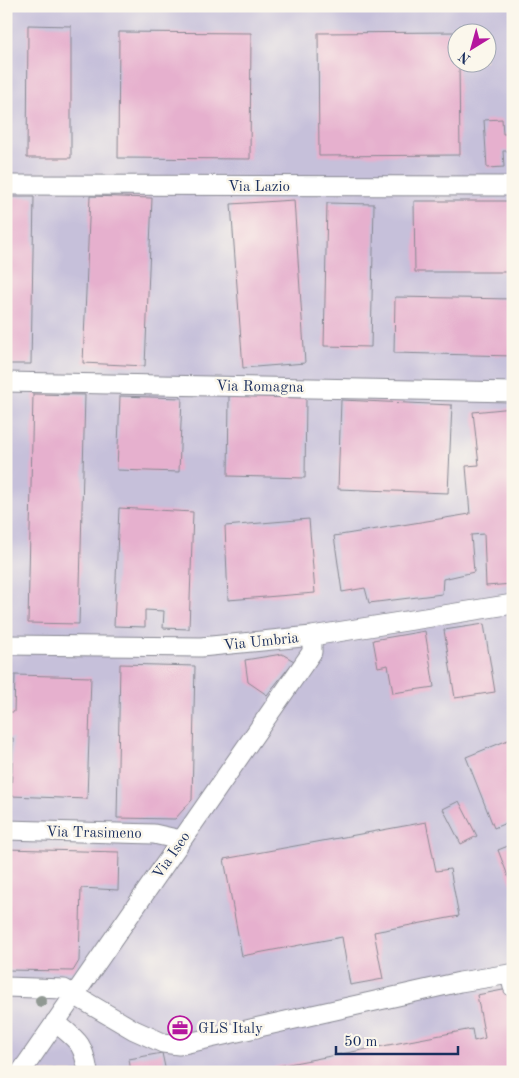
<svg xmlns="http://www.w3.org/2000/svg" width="519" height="1078" font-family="'Old Standard TT',serif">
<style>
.industrial{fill:#c6c0da;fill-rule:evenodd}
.building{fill:#e6b0ce}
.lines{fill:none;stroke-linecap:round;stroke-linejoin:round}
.minor-casing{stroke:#888892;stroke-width:21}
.minor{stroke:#fff;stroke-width:19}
.tree{fill:#909892}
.labels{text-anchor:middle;stroke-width:5;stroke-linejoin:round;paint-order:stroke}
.street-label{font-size:15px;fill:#1b2f5e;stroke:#fbf7ec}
.poi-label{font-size:15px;fill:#1b2f5e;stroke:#fbf7ec;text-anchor:start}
</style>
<rect width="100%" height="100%" fill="#fbf7ec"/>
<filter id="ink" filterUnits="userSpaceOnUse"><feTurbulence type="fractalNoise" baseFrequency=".02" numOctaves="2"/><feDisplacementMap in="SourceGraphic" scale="10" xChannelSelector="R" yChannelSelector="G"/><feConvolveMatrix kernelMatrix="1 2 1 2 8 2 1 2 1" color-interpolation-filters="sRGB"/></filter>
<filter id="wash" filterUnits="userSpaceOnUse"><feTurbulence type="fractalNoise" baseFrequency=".0096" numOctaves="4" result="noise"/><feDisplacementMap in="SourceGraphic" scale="20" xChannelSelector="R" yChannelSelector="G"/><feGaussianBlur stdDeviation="1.12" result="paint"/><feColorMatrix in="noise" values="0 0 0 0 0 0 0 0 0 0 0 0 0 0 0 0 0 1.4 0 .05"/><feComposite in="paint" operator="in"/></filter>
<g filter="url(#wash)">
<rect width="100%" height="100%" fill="#f4e1c7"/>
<path class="industrial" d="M6,6H513V1072H6ZM456,32H486V62H456Z"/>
<g id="blocks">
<path class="building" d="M28,25L71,26V158H27Z
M119,32L251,33L250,159L118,158Z
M456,32V62H459L460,155L319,156L318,33Z
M502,119L503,134H513V151H503L504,167L487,168L484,120Z
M90,196L152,198L145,366L83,363Z
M6,197H34L31,364H6Z
M294,200L305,363L243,368L231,204Z
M414,201H511V272H415Z
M327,203L374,204L371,347L324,346Z
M395,297L513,299V356L394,353Z
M33,394L85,395L79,624L28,623Z
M120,396L182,398L179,472L117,470Z
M229,396L306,398L305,478L228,476Z
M341,400L452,405L448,493L338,489Z
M513,408V584L486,586L484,534L471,535L474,572L443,579L442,594L369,603L365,588L342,592L334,536L470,514L466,466L479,465L473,412Z
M119,508L193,512L189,629L163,628L164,611L145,610V627L114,626Z
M309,519L315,593L228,600L225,526Z
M484,624L495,692L455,698L444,630Z
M425,631L434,687L393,693L388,665L378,667L373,640Z
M282,654L294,661L267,695L248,682L245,660Z
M120,664L195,666L192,800L175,819L117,818Z
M15,675L91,677L87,799L11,796L13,738H6V712H14Z
M513,738V820L494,828L466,757Z
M459,801L477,836L461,844L443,809Z
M426,822L436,871L450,869L459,916L374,932L383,979L350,985L342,937L242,956L224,859Z
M513,844V889L498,850Z
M6,849L119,852L118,890L81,888L79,961L73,971L6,970Z
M508,989L513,1013V1072H247L472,1029L474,1041L485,1038L477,995Z
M162,1053L166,1072H131L129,1059Z"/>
</g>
</g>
<g filter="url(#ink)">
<use href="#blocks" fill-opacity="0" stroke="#888892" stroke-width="1"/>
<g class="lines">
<g class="minor-casing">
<path id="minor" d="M6,185L513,186
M6,382L513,392
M6,645L201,647L312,636L513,604
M6,830L154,834L181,840
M6,987L64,989L134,1030L163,1043L179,1045L460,982L510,974L513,987
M55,1022C78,1041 83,1042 88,1072
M21,1072L312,652V636"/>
</g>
<use href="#minor" class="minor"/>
</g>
<circle class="tree" cx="41" cy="1001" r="6"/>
</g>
<defs>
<g id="office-ring" transform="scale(1.25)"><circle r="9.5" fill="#fbf7ec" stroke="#b5179e" stroke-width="1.5"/><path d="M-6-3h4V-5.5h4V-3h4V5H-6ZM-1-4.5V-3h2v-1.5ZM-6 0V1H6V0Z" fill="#b5179e"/></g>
</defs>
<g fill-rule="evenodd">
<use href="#office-ring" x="180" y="1028"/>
</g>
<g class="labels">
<g class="street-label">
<text x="259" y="191">Via Lazio</text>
<text transform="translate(260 386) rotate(1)" y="5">Via Romagna</text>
<text transform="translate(261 641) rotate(-6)" y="5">Via Umbria</text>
<text transform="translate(94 832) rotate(1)" y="5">Via Trasimeno</text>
<text transform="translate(171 855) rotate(-55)" y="5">Via Iseo</text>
</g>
<g class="poi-label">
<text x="198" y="1033">GLS Italy</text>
</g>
</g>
<rect width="519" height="1078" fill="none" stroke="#fbf7ec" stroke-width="25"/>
<g transform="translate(472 48) rotate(217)"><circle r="24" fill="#fbf7ec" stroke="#a1a7b3"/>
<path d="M0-4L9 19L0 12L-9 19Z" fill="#b5179e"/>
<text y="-8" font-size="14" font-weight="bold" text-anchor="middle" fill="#1b2f5e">N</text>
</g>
<path d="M336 1046v8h122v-8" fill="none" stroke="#1b2f5e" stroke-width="2.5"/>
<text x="344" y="1046" font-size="15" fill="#1b2f5e" stroke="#fbf7ec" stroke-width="4" paint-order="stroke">50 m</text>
</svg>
